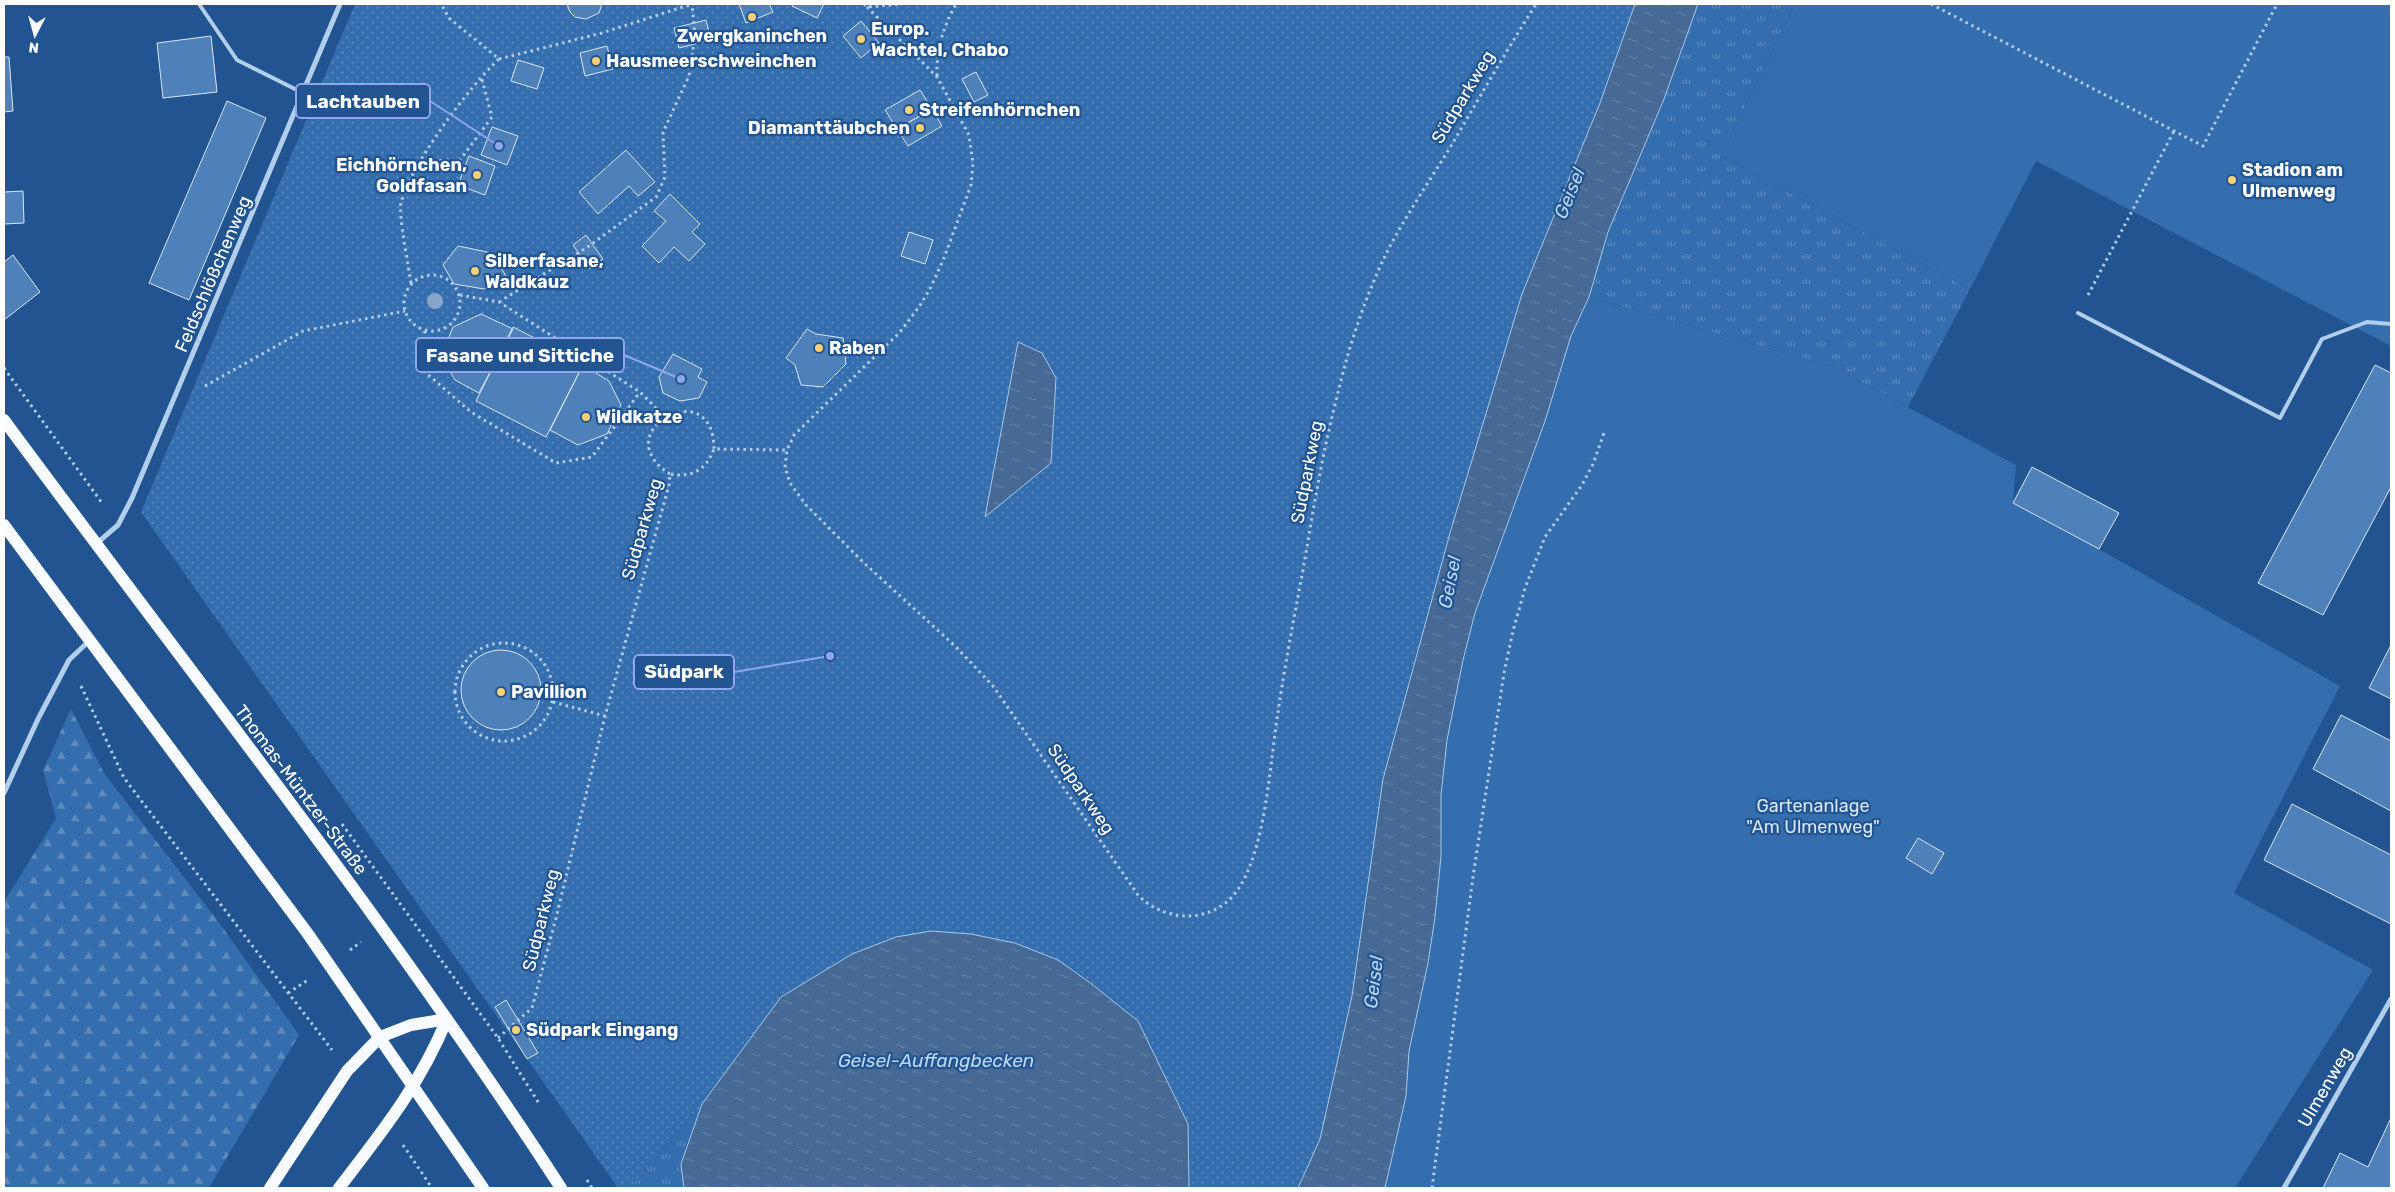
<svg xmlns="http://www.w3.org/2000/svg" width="2395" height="1192" font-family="Rubik,sans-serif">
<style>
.grass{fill:url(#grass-tufts)}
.forest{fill:url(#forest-firs)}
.park{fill:url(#park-dots)}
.garden{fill:#356eae}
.water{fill:url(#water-ripples);stroke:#a6c9ee}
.building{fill:#4e80b9;stroke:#d8e8f9}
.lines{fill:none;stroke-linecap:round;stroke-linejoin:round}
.path{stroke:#b2ceed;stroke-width:3;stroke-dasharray:2.5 4;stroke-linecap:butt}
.service{stroke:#b2ceed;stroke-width:4}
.minor{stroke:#b2ceed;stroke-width:5}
.primary{stroke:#f8fbff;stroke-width:12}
.tree{fill:#86a5ca}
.poi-dot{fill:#f9d074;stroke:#215490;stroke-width:2}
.labels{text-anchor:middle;stroke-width:4.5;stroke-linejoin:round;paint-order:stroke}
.poi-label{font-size:18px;font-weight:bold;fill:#fff;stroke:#215490;text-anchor:start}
.street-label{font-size:18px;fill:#fff;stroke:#215490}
.park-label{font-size:18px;fill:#d8e8f9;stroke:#215490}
.water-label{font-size:19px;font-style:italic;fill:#bed8f4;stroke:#215490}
.leader{fill:none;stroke:#8ea6ec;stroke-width:2}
.callout-dot{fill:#8ea6ec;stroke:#215490;stroke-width:2}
.callout{fill:#215490;stroke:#8ea6ec;stroke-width:2}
.callout-label{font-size:19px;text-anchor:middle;font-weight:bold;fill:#fff}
</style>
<defs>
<pattern id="grass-tufts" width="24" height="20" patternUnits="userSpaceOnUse" patternTransform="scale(1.25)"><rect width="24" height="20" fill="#356eae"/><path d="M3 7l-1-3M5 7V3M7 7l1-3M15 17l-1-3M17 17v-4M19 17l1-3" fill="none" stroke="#5d8bbe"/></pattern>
<pattern id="forest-firs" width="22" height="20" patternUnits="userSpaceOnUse" patternTransform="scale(1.25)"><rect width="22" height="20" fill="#356eae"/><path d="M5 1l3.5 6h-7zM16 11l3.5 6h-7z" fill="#5d8bbe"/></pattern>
<pattern id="park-dots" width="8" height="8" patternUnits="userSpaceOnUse" patternTransform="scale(1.25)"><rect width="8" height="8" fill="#356eae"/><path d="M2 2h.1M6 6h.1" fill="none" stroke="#5d8bbe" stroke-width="1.8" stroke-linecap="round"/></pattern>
<pattern id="water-ripples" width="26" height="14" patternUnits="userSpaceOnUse" patternTransform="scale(1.25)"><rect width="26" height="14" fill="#466a95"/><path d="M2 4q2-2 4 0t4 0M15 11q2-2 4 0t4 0" fill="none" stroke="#6280a5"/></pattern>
</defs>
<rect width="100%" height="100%" fill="#215490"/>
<path class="grass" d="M1698,4H1795L1721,156L1970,289L1908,407L1833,367L1589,297L1608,232L1664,99Z
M702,1104L681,1164L684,1188H630Z"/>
<path class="forest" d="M71,709L104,773L220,924L299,1035L209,1188H4V902L56,818L43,770Z"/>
<path class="park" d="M355,4H1635L1600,103L1522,294L1450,533L1383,779L1352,996L1320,1139L1298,1188H1189L1188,1123L1138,1021L1089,982L1058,960L1015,943L971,934L931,931L781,997L702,1104L630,1188H618L141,512Z"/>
<path class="garden" d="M1795,4H2391V346L2036,161L1970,289L1721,156Z
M1589,297L1833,367L2016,465L2013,503L2099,549L2340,686L2234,893L2373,970L2235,1188H1385L1406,1096L1409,1051L1428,963L1435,917L1441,856V795L1447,740L1463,660L1475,613L1545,421L1571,335Z"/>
<path class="water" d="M1635,4H1698L1664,99L1608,232L1589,297L1571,336L1545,421L1475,613L1463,660L1447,740L1441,795V856L1435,917L1428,963L1409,1051L1406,1096L1385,1188H1298L1320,1139L1352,996L1383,779L1450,533L1522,294L1600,103Z
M1018,342L1042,353L1056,378L1051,463L985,517Z
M931,931L971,934L1015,943L1058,960L1089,982L1138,1021L1188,1124L1189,1188H684L681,1164L702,1104L781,997L852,954L896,937Z"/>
<path class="building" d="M567,4H602L599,13L586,19L575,17L570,12Z
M739,4H769L773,12L746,23Z
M793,4H824L817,18L792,6Z
M706,20L711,40L679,48L674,28Z
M861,21L879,43L861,58L843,36Z
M211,36L217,92L163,98L157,43Z
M607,46L613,69L585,76L580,53Z
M4,57H9L13,111L4,112Z
M518,60L544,68L537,89L511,81Z
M976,72L988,95L974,102L962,79Z
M920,90L932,109L897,129L885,110Z
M227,101L266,118L189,300L149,283Z
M932,109L942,126L908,146L897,129Z
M492,127L518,136L507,165L481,155Z
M626,150L655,182L638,196L629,186L598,214L579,192Z
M469,156L495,166L485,195L458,185Z
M23,191L24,223L4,224V192Z
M670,194L700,224L692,232L705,244L689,261L674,247L659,263L642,246L666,221L654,211Z
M909,232L933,240L925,264L901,256Z
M586,235L603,259L590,269L573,245Z
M458,246L492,253L506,276L484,289L454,284L443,265Z
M13,255L40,292L4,320V262Z
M481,314L513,329L479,393L455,380L441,357L453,327Z
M513,327L584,363L546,437L476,401Z
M807,329L816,334L843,338L846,364L823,387L801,385L795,365L786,358Z
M673,354L702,369L698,377L707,382L699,398L680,401L663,393L659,377Z
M583,365L609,381L621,405L607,434L578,445L550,430Z
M2375,365L2391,373V487L2323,615L2258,583Z
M2032,467L2119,513L2099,549L2013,503Z
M2391,645V699L2369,688Z
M461 690a40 40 0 1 1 80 0a40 40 0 1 1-80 0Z
M2341,715L2391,741V811L2313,769Z
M2292,804L2391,855V924L2264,860Z
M1918,838L1944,853L1932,874L1906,858Z
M506,1000L538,1053L527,1059L495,1007Z
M2391,1118V1188H2323L2340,1153L2368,1167Z"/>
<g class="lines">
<path class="path" d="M864,4L867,7L902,4
M1931,4L2203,146L2277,4
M867,7L937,77L969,135L973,164L971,185L944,258L931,287L919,307L900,332L794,435L787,450L785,467L790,483L806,505L863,562L956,647L993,686L1138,895C1166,924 1216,924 1239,888C1266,846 1270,763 1278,712C1285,665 1294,617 1303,570C1313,512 1322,454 1337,397C1348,349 1364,300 1385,256C1404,218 1429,182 1451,146C1479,98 1507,50 1536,4
M499,59L602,33L692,4
M937,76C936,49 943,28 956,4
M420,161L460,160L492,117L481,76
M404 303a28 28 0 1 1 56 0a28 28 0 1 1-56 0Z
M411,283C409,269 398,213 401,203C411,164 469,87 499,59L449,18L441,4
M460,295L499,302L640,392L664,416
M2088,295L2174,131
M499,302L589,246L656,197L665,177L663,132L689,76L695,34L692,4
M425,331V372L471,412L556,463L592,457L640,392
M4,368L102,503
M205,386L303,331L405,311
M670,474C603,432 714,371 714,449
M455 692a49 49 0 1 1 98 0a49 49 0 1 1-98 0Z
M81,686L124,778L332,1050
M553,702L605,716
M342,824L498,1038L540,1105
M350,950L361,942
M288,993L308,980
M498,1038L532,1008L556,918L605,716L669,485L670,474C692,478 706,470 714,449L787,450
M403,1145L432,1188
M587,1180L592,1188
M1432,1188L1473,877L1504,673L1513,631L1525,588L1545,537L1582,485L1593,464L1605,430"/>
<path class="service" d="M199,4L237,60L303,93
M2078,313L2280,418L2322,339L2367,322L2391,324"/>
<path class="minor" d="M96,544L118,525L132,498L340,4
M4,793L38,719L69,660L90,640
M2284,1188L2391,999"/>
<path class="primary" d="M4,420C192,675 389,923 561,1188
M4,525L308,934L483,1188
M270,1188L347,1071L380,1037L411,1025L447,1019
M339,1188C382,1132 420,1085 447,1019"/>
</g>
<circle class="tree" cx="435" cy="301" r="8"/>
<g class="poi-dot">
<circle cx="752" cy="17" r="5"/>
<circle cx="861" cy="39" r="5"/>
<circle cx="596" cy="61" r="5"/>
<circle cx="909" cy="110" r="5"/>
<circle cx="920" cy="128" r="5"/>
<circle cx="477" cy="175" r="5"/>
<circle cx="2232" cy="180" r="5"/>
<circle cx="475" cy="271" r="5"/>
<circle cx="819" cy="348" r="5"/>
<circle cx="586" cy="417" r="5"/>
<circle cx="501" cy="692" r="5"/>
<circle cx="516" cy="1030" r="5"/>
</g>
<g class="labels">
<g class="poi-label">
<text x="871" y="35">Europ.<tspan x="871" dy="21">Wachtel, Chabo</tspan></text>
<text x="752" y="42" text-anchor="middle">Zwergkaninchen</text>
<text x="606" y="67">Hausmeerschweinchen</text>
<text x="919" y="116">Streifenhörnchen</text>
<text x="910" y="134" text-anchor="end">Diamanttäubchen</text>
<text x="467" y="171" text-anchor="end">Eichhörnchen,<tspan x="467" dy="21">Goldfasan</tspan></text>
<text x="2242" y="176">Stadion am<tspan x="2242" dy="21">Ulmenweg</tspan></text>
<text x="485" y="267">Silberfasane,<tspan x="485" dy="21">Waldkauz</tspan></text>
<text x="829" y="354">Raben</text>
<text x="596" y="423">Wildkatze</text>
<text x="511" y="698">Pavillion</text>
<text x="526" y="1036">Südpark Eingang</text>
</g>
<g class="street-label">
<text transform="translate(1463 97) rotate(-59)" y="6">Südparkweg</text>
<text transform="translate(213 274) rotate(-67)" y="6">Feldschlößchenweg</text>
<text transform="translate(1307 472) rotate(-79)" y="6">Südparkweg</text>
<text transform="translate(642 529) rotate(-74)" y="6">Südparkweg</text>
<text transform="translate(1081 789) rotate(56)" y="6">Südparkweg</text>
<text transform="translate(301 790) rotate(53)" y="6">Thomas-Müntzer-Straße</text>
<text transform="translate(541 920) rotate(-76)" y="6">Südparkweg</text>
<text transform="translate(2325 1087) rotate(-60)" y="6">Ulmenweg</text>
</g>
<g class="park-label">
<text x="1813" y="812">Gartenanlage<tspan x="1813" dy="21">"Am Ulmenweg"</tspan></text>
</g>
<g class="water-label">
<text transform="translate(1569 193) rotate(-68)" y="7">Geisel</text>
<text transform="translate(1449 582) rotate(-79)" y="7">Geisel</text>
<text transform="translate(1373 982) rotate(-83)" y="7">Geisel</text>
<text x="936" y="1067">Geisel-Auffangbecken</text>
</g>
</g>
<path class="leader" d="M499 146L430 101M681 379L624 355M830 656L734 672"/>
<g class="callout-dot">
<circle cx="499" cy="146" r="5"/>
<circle cx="681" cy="379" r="5"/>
<circle cx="830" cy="656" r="5"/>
</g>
<g class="callout">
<rect x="296" y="84" width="134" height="34" rx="5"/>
<rect x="416" y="338" width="208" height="34" rx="5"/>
<rect x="634" y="655" width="100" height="34" rx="5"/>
</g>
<g class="callout-label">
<text x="363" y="108">Lachtauben</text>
<text x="520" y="362">Fasane und Sittiche</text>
<text x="684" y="678">Südpark</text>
</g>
<rect width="2395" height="1192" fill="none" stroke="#ffffff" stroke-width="10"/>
<g transform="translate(35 35) rotate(186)" stroke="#215490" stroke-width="4" paint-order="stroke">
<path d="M0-4L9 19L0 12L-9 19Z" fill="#ffffff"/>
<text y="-8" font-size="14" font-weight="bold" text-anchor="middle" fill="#ffffff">N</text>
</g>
</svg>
